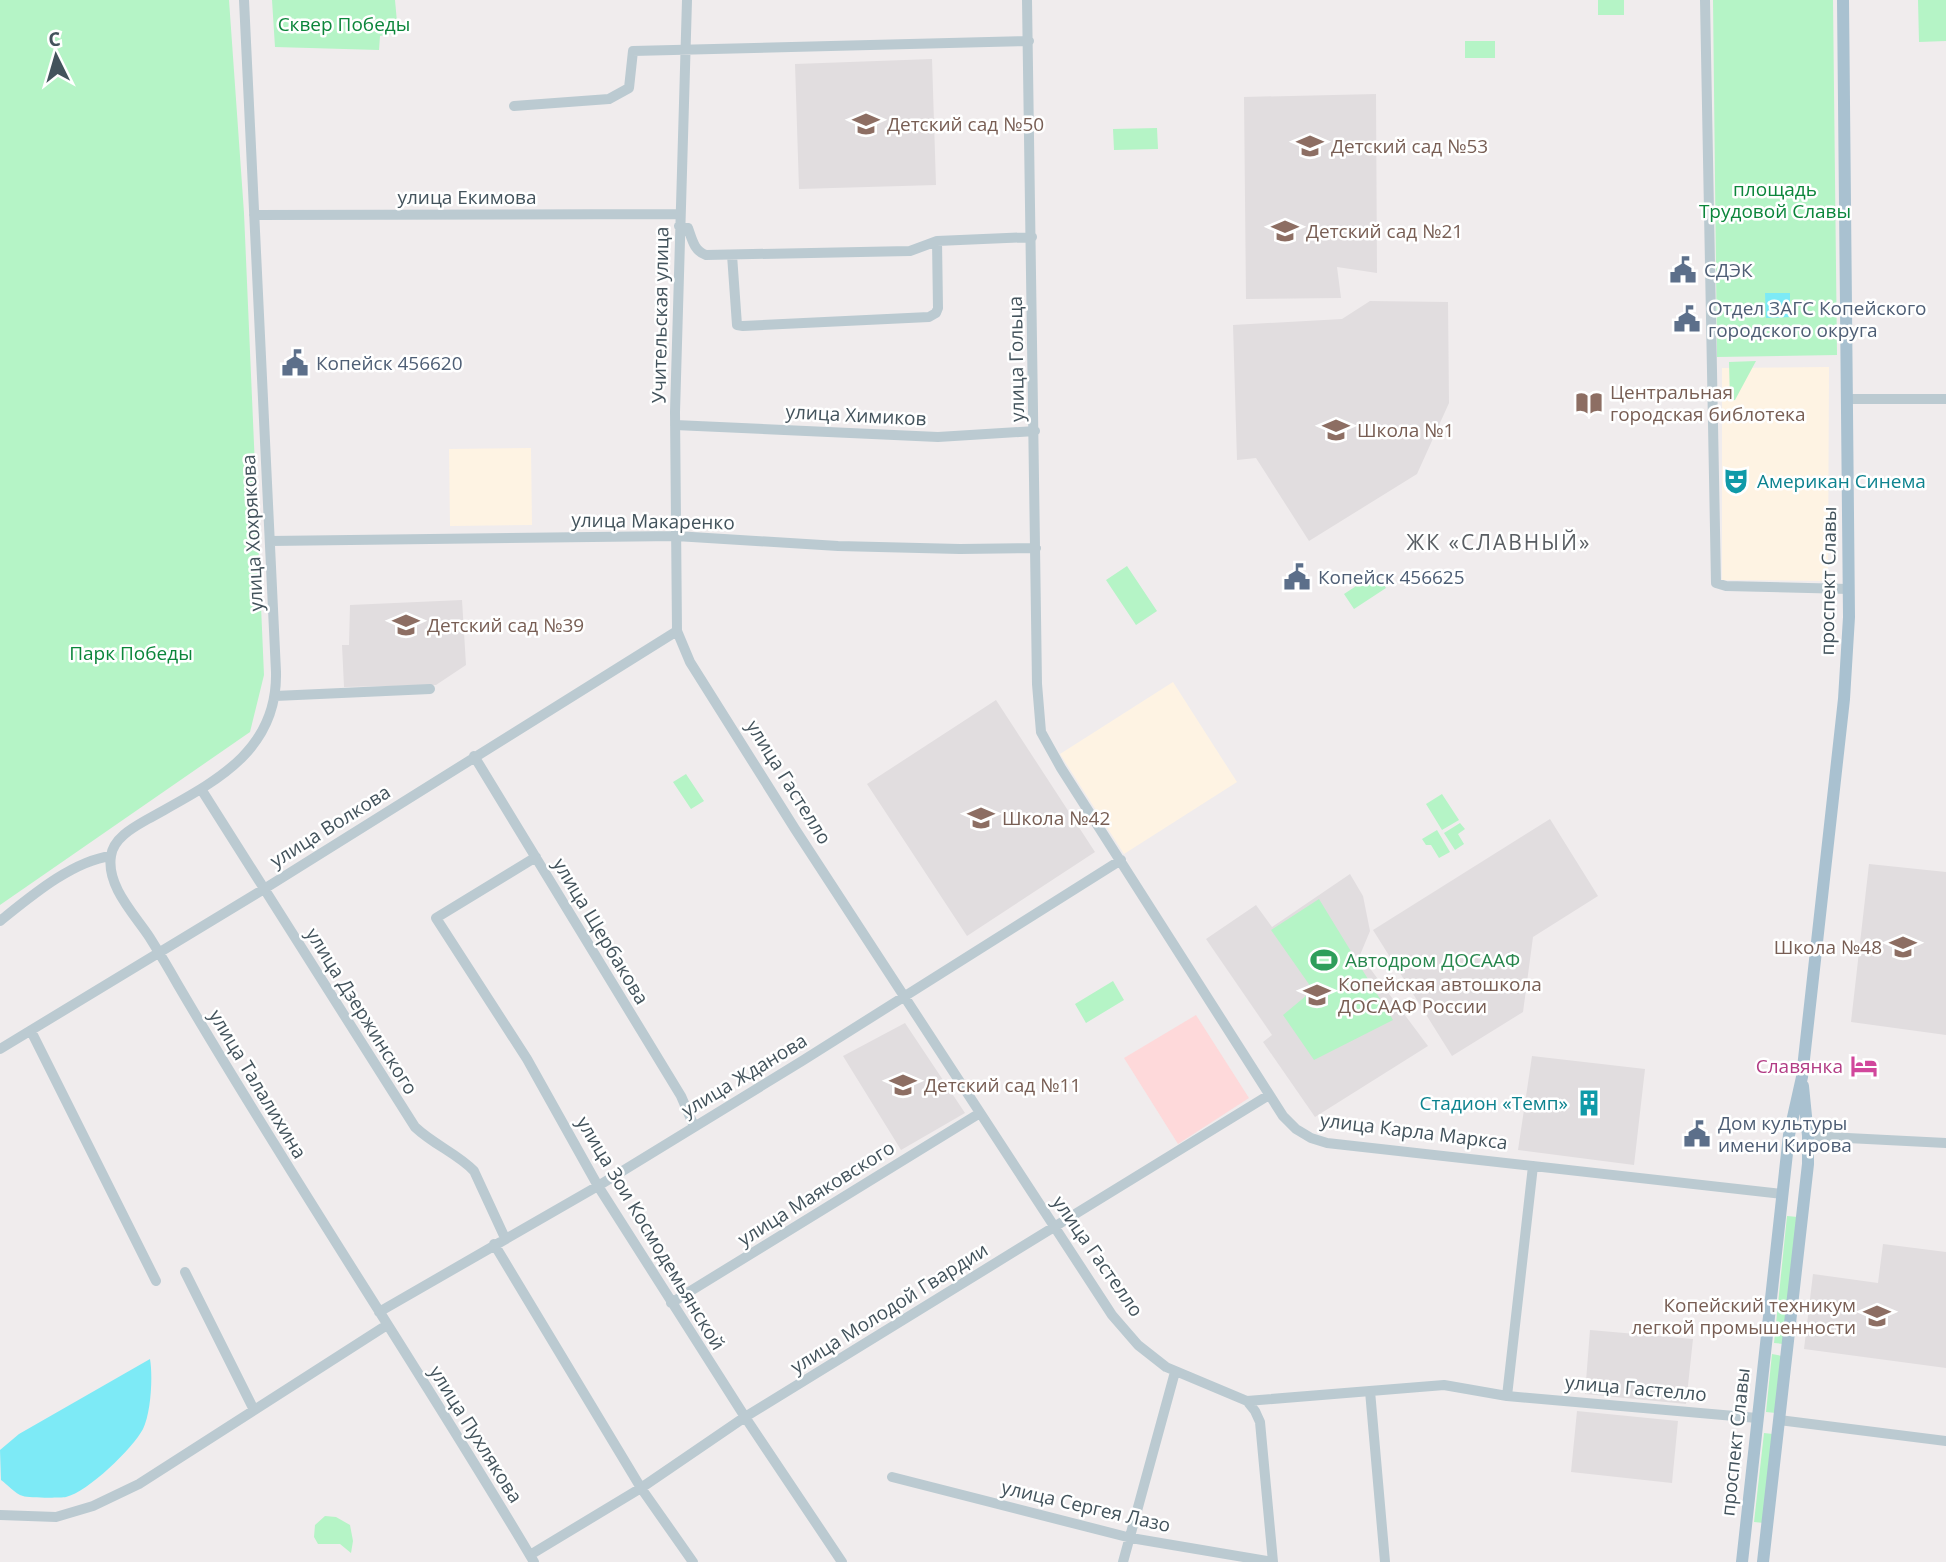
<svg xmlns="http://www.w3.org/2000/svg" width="1946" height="1562" font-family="'Open Sans',sans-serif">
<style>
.commercial{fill:#fef3e3}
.education{fill:#e1dddf}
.medical{fill:#fed9da}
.green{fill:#b5f4c6}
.water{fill:#7deaf6}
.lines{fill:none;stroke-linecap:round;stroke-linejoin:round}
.minor{stroke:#bbcad1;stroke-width:10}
.major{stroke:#a9c1d0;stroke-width:12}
.labels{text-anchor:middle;stroke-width:5;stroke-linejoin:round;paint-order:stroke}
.park-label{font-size:19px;fill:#0c863b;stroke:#fff}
.education-label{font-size:19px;fill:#785e54;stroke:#fff;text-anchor:start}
.street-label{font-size:19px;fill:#43535c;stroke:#fff}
.service-label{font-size:19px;fill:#4e5e75;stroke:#fff;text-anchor:start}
.culture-label{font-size:19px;fill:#0d838f;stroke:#fff;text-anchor:start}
.leisure-label{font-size:19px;fill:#27864d;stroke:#fff;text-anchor:start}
.hotel-label{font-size:19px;fill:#b23c85;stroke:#fff;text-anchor:end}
.neighbourhood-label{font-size:21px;letter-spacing:2px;fill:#595e63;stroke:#fff}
</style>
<rect width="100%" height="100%" fill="#f0eced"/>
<path class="commercial" d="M1829,367L1828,581L1722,580V368Z
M531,448L532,525L450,526L449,449Z
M1173,682L1237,782L1124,854L1060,754Z"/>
<path class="education" d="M932,59L936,185L799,189L795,64Z
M1376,94L1377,273L1337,267L1341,298L1246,299L1244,97Z
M1370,301L1448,302L1449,403L1417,474L1309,541L1256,458L1237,460L1233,325L1342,319Z
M462,600L466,665L436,685L344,687L342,645H349L350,605Z
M996,700L1095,852L967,936L867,784Z
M1550,819L1598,896L1533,937L1523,1012L1452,1056L1373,930Z
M1869,864L1946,872V1035L1851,1022Z
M1350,874L1363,896L1370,931L1360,955L1428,1046L1315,1117L1263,1042L1272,1035L1206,939L1256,905L1272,927Z
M905,1023L965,1113L901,1150L843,1056Z
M1532,1056L1645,1069L1634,1165L1518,1150Z
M1883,1244L1946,1252V1368L1804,1349L1813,1274L1878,1283Z
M1590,1330L1693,1339L1686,1404L1585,1394Z
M1577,1411L1678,1421L1672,1483L1571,1472Z"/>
<path class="medical" d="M1196,1015L1249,1098L1178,1144L1124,1058Z"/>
<path class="green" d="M0,0H229L244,213L264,675L250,732L0,905Z
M272,0H395L398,33L380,36L379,50L275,47Z
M1598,0H1624V15H1598Z
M1713,0H1833L1837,355L1717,357Z
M1918,0H1946V41L1919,42Z
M1465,41H1495V58H1465Z
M1157,128L1158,149L1114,150L1113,129Z
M1756,361L1735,400L1730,401L1729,362Z
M1127,566L1157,611L1136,625L1106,580Z
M1376,573L1386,588L1354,609L1344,594Z
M686,774L704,801L691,809L673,782Z
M1442,794L1459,820L1442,830L1426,804Z
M1460,823L1465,829L1458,834L1464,844L1455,850L1444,833Z
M1437,830L1450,852L1439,858L1431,845H1426L1422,839Z
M1319,899L1393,1020L1314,1060L1283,1015L1313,990L1271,930Z
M1113,981L1124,1000L1086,1023L1075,1004Z
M1787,1216L1798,1217L1784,1344L1774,1343Z
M1772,1354L1782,1356L1776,1413L1766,1412Z
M1764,1433L1773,1434L1764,1523L1754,1522Z
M325,1516L336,1517L350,1525L353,1541L351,1553L340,1544H318L314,1537L315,1525Z"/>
<path class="water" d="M1765,293H1790V317L1766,318Z
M150,1359C153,1376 151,1413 143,1429C133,1448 88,1492 66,1497C60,1498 28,1498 23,1496C15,1494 7,1484 1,1480L0,1450L19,1434Z"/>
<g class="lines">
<path class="minor" d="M244,0L276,672C278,754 210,784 148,819C134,827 113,838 111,856C106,886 135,915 150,938C160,954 169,969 178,985C292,1180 419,1368 534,1562
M687,0L675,412L677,631L690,662L795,829L1112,1315L1138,1345L1166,1367L1247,1401L1444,1385L1507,1396L1757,1418
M1027,0L1037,684L1041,732L1061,768L1283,1116L1296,1129L1311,1138L1327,1143L1782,1194
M1705,0L1716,583L1726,586L1849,589
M514,106L609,99L629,88L633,51L1029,41
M254,215L680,214
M679,226L688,228C692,239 694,251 706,255L910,251L937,241L1032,237
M732,255L737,325L743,326L929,317L936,313L938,308L937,241
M1848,399H1946
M675,425L938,437L1035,431
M270,541L676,536L838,546L960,549L1036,548
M275,696L430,689
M474,756L681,1096L694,1126
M201,789L415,1127C434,1145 458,1154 474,1171L505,1238
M536,857L436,918L527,1059L598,1186L745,1417L842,1562
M0,921C30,897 72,861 111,856
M31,1031L156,1281
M0,1049L264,889L677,631
M1808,1136L1946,1143
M494,1244L641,1488L693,1562
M185,1272L254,1410
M671,1303L980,1113
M379,1312L598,1186L802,1061L1121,860
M1370,1391L1385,1562
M1507,1396L1533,1166
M1247,1401L1255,1411L1260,1422L1273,1562
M1779,1420L1946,1441
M892,1477L1131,1538L1273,1562
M0,1515L56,1517L93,1506L139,1484L387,1325
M530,1555L641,1488L745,1417L1269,1095
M1123,1562L1175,1372"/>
<path class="major" d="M1742,1562L1789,1135L1802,1077L1844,699L1849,617L1843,0
M1763,1562L1808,1164V1136L1803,1086"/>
</g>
<defs>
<g id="school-bare" transform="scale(2.1)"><path d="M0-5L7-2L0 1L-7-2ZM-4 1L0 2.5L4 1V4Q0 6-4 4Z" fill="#8d6e63" stroke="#fff" stroke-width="2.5" paint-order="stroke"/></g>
<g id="civic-bare" transform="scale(2.1)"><path d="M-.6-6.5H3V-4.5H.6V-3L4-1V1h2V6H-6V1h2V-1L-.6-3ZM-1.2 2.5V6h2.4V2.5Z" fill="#5c6f8a" stroke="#fff" stroke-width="2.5" paint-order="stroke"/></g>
<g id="library-bare" transform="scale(2.1)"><path d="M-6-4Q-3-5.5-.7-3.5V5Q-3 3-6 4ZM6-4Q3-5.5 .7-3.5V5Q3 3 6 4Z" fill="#8d6e63" stroke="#fff" stroke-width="2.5" paint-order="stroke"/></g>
<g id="theatre-bare" transform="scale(2.1)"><path d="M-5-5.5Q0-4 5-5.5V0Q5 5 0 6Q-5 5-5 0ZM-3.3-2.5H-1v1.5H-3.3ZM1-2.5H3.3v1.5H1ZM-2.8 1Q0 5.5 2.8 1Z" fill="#0f9aa8" stroke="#fff" stroke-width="2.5" paint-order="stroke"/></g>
<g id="stadium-bare" transform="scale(2.1)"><path d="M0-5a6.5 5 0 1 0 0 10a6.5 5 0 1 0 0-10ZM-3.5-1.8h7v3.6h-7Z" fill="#2e9e5b" stroke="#fff" stroke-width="2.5" paint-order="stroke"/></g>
<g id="university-bare" transform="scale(2.1)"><path d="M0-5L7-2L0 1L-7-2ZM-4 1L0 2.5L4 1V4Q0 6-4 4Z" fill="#8d6e63" stroke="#fff" stroke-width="2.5" paint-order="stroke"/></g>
<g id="hotel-bare" transform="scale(2.1)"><path d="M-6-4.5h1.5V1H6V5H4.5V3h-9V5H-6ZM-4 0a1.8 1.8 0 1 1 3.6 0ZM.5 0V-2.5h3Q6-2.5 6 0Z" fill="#d1479c" stroke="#fff" stroke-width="2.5" paint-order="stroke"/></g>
<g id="building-bare" transform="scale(2.1)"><path d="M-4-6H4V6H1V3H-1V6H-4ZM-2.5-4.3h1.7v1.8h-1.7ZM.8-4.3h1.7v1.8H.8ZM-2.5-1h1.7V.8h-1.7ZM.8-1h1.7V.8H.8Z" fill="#0f9aa8" stroke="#fff" stroke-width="2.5" paint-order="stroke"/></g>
</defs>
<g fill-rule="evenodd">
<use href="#school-bare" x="866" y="124"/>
<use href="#school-bare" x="1310" y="146"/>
<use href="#school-bare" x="1285" y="231"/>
<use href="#civic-bare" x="1683" y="270"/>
<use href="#civic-bare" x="1687" y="319"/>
<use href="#civic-bare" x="295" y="363"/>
<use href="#library-bare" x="1589" y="403"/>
<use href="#school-bare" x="1336" y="430"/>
<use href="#theatre-bare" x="1736" y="481"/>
<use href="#civic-bare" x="1297" y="577"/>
<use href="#school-bare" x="406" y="625"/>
<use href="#school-bare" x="981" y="818"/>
<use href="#school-bare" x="1903" y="947"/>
<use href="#stadium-bare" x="1324" y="960"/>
<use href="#university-bare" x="1317" y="995"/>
<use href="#hotel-bare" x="1864" y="1066"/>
<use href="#school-bare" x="903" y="1085"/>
<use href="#building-bare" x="1589" y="1103"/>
<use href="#civic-bare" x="1697" y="1134"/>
<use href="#university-bare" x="1877" y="1316"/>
</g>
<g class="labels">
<g class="park-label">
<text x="344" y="31">Сквер Победы</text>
<text x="1775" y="196">площадь<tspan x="1775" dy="22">Трудовой Славы</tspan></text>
<text x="131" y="660">Парк Победы</text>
</g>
<g class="education-label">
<text x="887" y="131">Детский сад №50</text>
<text x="1331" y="153">Детский сад №53</text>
<text x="1306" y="238">Детский сад №21</text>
<text x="1610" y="399">Центральная<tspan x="1610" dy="22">городская библотека</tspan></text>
<text x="1357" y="437">Школа №1</text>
<text x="427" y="632">Детский сад №39</text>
<text x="1002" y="825">Школа №42</text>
<text x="1882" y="954" text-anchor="end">Школа №48</text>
<text x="1338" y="991">Копейская автошкола<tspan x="1338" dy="22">ДОСААФ России</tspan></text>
<text x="924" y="1092">Детский сад №11</text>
<text x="1856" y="1312" text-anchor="end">Копейский техникум<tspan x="1856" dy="22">легкой промышенности</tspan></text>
</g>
<g class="street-label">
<text x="467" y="204">улица Екимова</text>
<text transform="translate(660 315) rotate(-89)" y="7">Учительская улица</text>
<text transform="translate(1016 359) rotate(-91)" y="7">улица Гольца</text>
<text transform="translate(856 415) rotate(3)" y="7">улица Химиков</text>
<text transform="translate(653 521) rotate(1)" y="7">улица Макаренко</text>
<text transform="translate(252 533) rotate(-93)" y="7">улица Хохрякова</text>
<text transform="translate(1828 581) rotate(-89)" y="7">проспект Славы</text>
<text transform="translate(789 782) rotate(58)" y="7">улица Гастелло</text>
<text transform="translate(330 826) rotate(-32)" y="7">улица Волкова</text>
<text transform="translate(601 931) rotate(59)" y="7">улица Щербакова</text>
<text transform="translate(362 1011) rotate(58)" y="7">улица Дзержинского</text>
<text transform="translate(744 1075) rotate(-31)" y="7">улица Жданова</text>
<text transform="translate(258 1084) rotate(59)" y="7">улица Талалихина</text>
<text transform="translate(1414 1131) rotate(7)" y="7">улица Карла Маркса</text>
<text transform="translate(816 1193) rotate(-32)" y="7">улица Маяковского</text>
<text transform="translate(651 1233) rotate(59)" y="7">улица Зои Космодемьянской</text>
<text transform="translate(1098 1256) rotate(55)" y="7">улица Гастелло</text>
<text transform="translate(889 1308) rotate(-32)" y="7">улица Молодой Гвардии</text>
<text transform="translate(1636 1388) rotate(5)" y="7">улица Гастелло</text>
<text transform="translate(476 1434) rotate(58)" y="7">улица Пухлякова</text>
<text transform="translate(1735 1442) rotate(-84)" y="7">проспект Славы</text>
<text transform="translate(1086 1506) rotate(13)" y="7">улица Сергея Лазо</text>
</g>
<g class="service-label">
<text x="1704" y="277">СДЭК</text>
<text x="1708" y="315">Отдел ЗАГС Копейского<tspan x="1708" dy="22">городского округа</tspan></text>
<text x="316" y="370">Копейск 456620</text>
<text x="1318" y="584">Копейск 456625</text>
<text x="1718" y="1130">Дом культуры<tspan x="1718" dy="22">имени Кирова</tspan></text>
</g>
<g class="culture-label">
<text x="1757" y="488">Американ Синема</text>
<text x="1568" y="1110" text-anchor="end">Стадион «Темп»</text>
</g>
<g class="leisure-label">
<text x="1345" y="967">Автодром ДОСААФ</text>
</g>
<g class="hotel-label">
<text x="1843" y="1073">Славянка</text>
</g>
<g class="neighbourhood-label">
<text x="1499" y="550">ЖК «СЛАВНЫЙ»</text>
</g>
</g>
<g transform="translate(56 56) rotate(355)" stroke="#ffffff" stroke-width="5" paint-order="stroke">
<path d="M0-5L12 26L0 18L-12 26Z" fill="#43535c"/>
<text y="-10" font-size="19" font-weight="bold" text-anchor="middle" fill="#43535c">С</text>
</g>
</svg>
